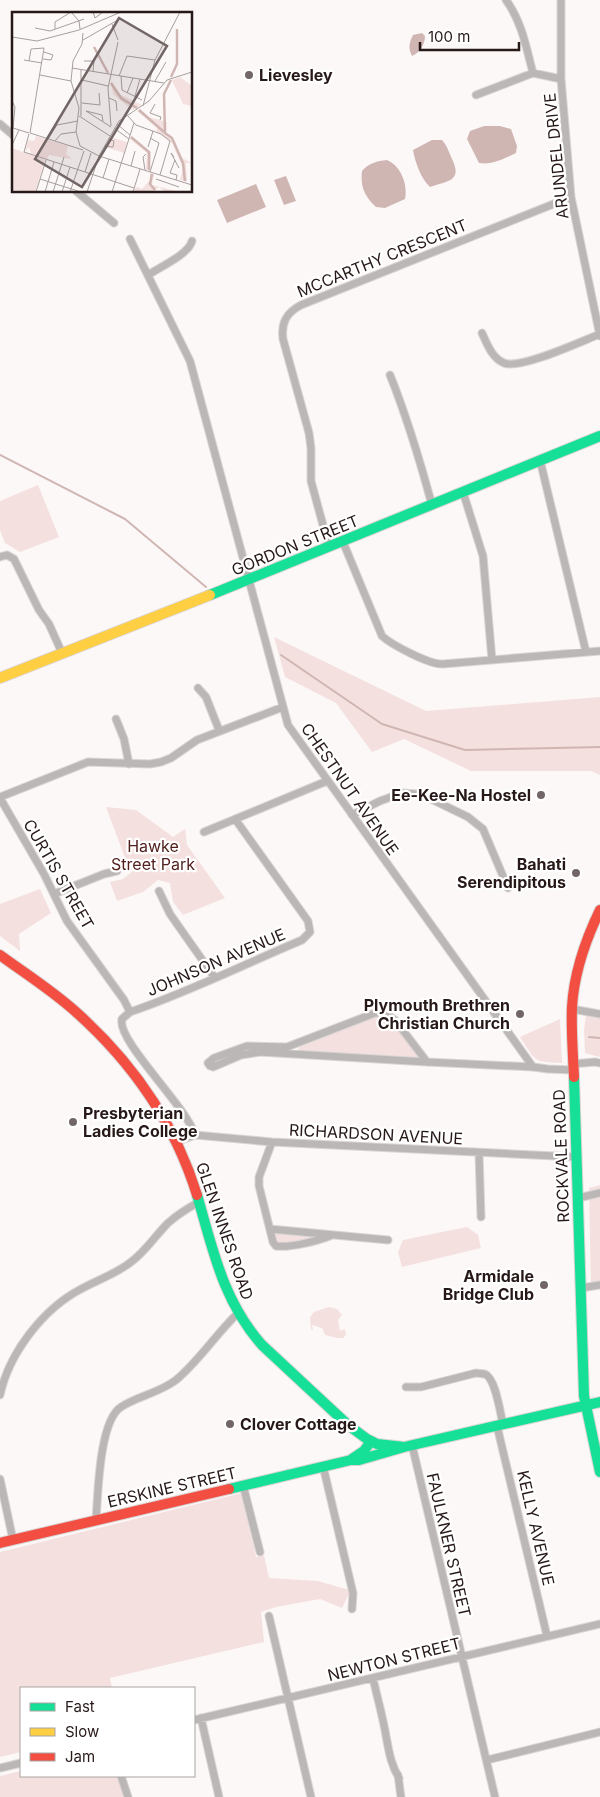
<svg xmlns="http://www.w3.org/2000/svg" width="600" height="1797" font-family="Inter,sans-serif">
<style>
.green{fill:#f4e0de}
.water{fill:#d0b6b3}
.lines{fill:none;stroke-linecap:round;stroke-linejoin:round}
.stream{stroke:#d0b6b3;stroke-width:2}
.street-casing{stroke:#dad5d5;stroke-width:9}
.fast-casing{stroke:#dad5d5;stroke-width:12}
.slow-casing{stroke:#dad5d5;stroke-width:12}
.jam-casing{stroke:#dad5d5;stroke-width:12}
.street{stroke:#bcb7b7;stroke-width:7}
.fast{stroke:#16e098;stroke-width:10}
.slow{stroke:#ffcf43;stroke-width:10}
.jam{stroke:#f24e42;stroke-width:10}
.poi-dot{fill:#726766;stroke:#fff;stroke-width:2}
.labels{text-anchor:middle;stroke-width:4.5;stroke-linejoin:round;paint-order:stroke}
.poi-label{font-size:16px;font-weight:bold;fill:#271918;stroke:#fff;text-anchor:end}
.street-label{font-size:16px;fill:#271918;stroke:#fff}
.park-label{font-size:16px;fill:#52211e;stroke:#fff}
.inset-river{fill:none;stroke:#d0b6b3;stroke-width:2.5}
.inset-road{fill:none;stroke:#a79f9e;stroke-width:1}
.view{fill:#726766;fill-opacity:0.15;stroke:#726766;stroke-width:2.5}
.inset-edge{fill:none;stroke:#271918;stroke-width:2.5}
</style>
<rect width="100%" height="100%" fill="#fdf8f8"/>
<path class="green" d="M38,485L59,537L20,552L5,543L0,530V501Z
M274,637L426,711L600,697V775L591,771H471L404,739L372,752L336,703L285,677Z
M106,807L136,810L173,837L185,829L187,845L225,898L183,915L173,902L170,883L158,880L143,892L117,901L110,882L123,879L133,871L124,855Z
M40,889L51,913L19,934L20,951L0,936V904Z
M382,1015L389,1017L419,1056L418,1058L301,1052L298,1050L300,1045L364,1018Z
M586,1015L600,1017V1057L585,1053L584,1030Z
M560,1019L562,1063C532,1062 536,1061 520,1037Z
M600,1185V1288L591,1290L589,1188Z
M467,1227L478,1235L481,1248L402,1267L398,1252L403,1240Z
M270,1229L330,1236L276,1246Z
M329,1307L337,1309L342,1315L338,1320L340,1331L345,1329L346,1335L343,1338H337L325,1335L322,1328L312,1325L313,1330L311,1329L310,1317L314,1312Z
M242,1493L256,1557L264,1555L269,1578L318,1581L349,1590V1594L342,1608L320,1599L276,1607L261,1612L264,1642L110,1678L112,1688H21V1752L0,1757V1552Z
M21,1771V1776H117L124,1797H0V1776Z"/>
<path class="water" d="M422,33L425,36C425,44 420,53 412,56C408,48 409,43 413,35Z
M484,126H500L511,129L517,146L516,153C503,159 493,165 479,163L467,139L470,131Z
M432,140H442C448,147 449,153 453,161C462,182 446,181 430,187C421,179 415,162 413,150Z
M387,160C401,166 408,184 405,199L385,208L376,207C365,197 360,187 362,171C369,163 377,161 387,160Z
M286,176L296,201L284,205L274,180Z
M256,184L266,207L227,223L217,200Z"/>
<g class="lines">
<path class="stream" d="M0,455L125,519L206,587
M281,655L382,724L465,750L600,747
M589,1037L600,1038"/>
<g class="street-casing">
<path id="street" d="M506,0C522,22 526,47 533,73
M561,0V79L571,197L600,336
M476,95L533,73L561,79
M0,124L14,136
M76,191L114,223
M130,239L190,361L288,725L533,1067
M148,275C160,267 189,254 192,241
M482,333C487,344 492,358 504,363C520,370 582,341 600,334
M390,375C407,417 420,461 432,505
M540,460L586,652
M463,492L483,556L492,660
M343,542L382,636C392,645 430,665 443,664L600,651
M329,547L311,481V448L309,433L283,339C281,323 286,313 301,305L571,197
M0,557L7,555L14,559L39,610L49,624L62,653
M198,688L206,697L219,730
M116,719L124,739L129,764
M0,797L88,762L150,764L161,762L171,758L197,740L283,707
M0,798L44,874L67,921L124,1000L130,1012
M352,815L380,801L402,793L417,794L433,800L468,817L483,829L508,888
M204,832L327,781
M159,891L170,914L215,978
M54,894L104,874L117,871
M572,1009L600,1014
M427,1062L395,1020L385,1013H375L287,1047L247,1046L214,1058L208,1063L210,1066L213,1067L241,1055L260,1052L427,1062L533,1067L548,1069L573,1070
M572,1064L595,1062L600,1063
M195,1135C187,1107 116,1040 122,1019L130,1012C189,992 245,964 302,940L310,932L308,921L235,819
M176,1142L195,1135L272,1142L576,1157
M272,1142L259,1177V1186L273,1242L276,1246C290,1248 317,1241 330,1236
M479,1153L481,1217
M578,1198L600,1193
M270,1229L388,1240
M581,1288L600,1285
M406,1387H421L476,1373C478,1373 483,1374 485,1374C496,1379 500,1413 503,1424
M0,1395C9,1353 43,1309 81,1289C97,1280 116,1274 131,1262C145,1252 155,1236 168,1223C177,1215 188,1208 199,1202
M497,1426L547,1636
M412,1445L495,1797
M323,1466L353,1593L352,1609
M0,1479L13,1540
M243,1485L260,1552
M96,1520C98,1495 99,1421 121,1407C138,1396 159,1393 176,1380C199,1361 216,1334 238,1313
M269,1616L311,1797
M373,1678C377,1697 383,1717 386,1736C389,1752 391,1765 399,1778
M201,1718L219,1797
M194,1720L600,1624
M487,1760L600,1732
M0,1768L21,1763
M398,1775L401,1797
M121,1776L128,1797"/>
</g>
<g class="fast-casing">
<path id="fast" d="M210,595L600,436
M574,1077L584,1396L600,1472
M197,1195C213,1250 223,1301 262,1345L348,1425L367,1439L377,1444L404,1447
M352,1459L364,1451L371,1441
M229,1489L351,1460H359L404,1447L600,1402"/>
</g>
<g class="slow-casing">
<path id="slow" d="M0,678L210,595"/>
</g>
<g class="jam-casing">
<path id="jam" d="M0,955C26,974 53,991 76,1012C132,1062 175,1124 197,1195
M574,1077C573,1054 571,1030 572,1007C574,973 585,941 600,910
M0,1543L229,1489"/>
</g>
<use href="#street" class="street"/>
<use href="#fast" class="fast"/>
<use href="#slow" class="slow"/>
<use href="#jam" class="jam"/>
</g>
<g class="poi-dot">
<circle cx="249" cy="75" r="5"/>
<circle cx="541" cy="795" r="5"/>
<circle cx="576" cy="873" r="5"/>
<circle cx="520" cy="1014" r="5"/>
<circle cx="73" cy="1122" r="5"/>
<circle cx="544" cy="1285" r="5"/>
<circle cx="230" cy="1424" r="5"/>
</g>
<g class="labels">
<g class="poi-label">
<text x="259" y="81" text-anchor="start">Lievesley</text>
<text x="531" y="801">Ee-Kee-Na Hostel</text>
<text x="566" y="870">Bahati<tspan x="566" dy="18">Serendipitous</tspan></text>
<text x="510" y="1011">Plymouth Brethren<tspan x="510" dy="18">Christian Church</tspan></text>
<text x="83" y="1119" text-anchor="start">Presbyterian<tspan x="83" dy="18">Ladies College</tspan></text>
<text x="534" y="1282">Armidale<tspan x="534" dy="18">Bridge Club</tspan></text>
<text x="240" y="1430" text-anchor="start">Clover Cottage</text>
</g>
<g class="street-label">
<text transform="translate(556 156) rotate(-96)" y="6">ARUNDEL DRIVE</text>
<text transform="translate(382 258) rotate(-22)" y="6">MCCARTHY CRESCENT</text>
<text transform="translate(295 545) rotate(-22)" y="6">GORDON STREET</text>
<text transform="translate(350 789) rotate(55)" y="6">CHESTNUT AVENUE</text>
<text transform="translate(59 874) rotate(60)" y="6">CURTIS STREET</text>
<text transform="translate(216 962) rotate(-23)" y="6">JOHNSON AVENUE</text>
<text transform="translate(376 1134) rotate(3)" y="6">RICHARDSON AVENUE</text>
<text transform="translate(561 1156) rotate(-92)" y="6">ROCKVALE ROAD</text>
<text transform="translate(225 1231) rotate(71)" y="6">GLEN INNES ROAD</text>
<text transform="translate(172 1487) rotate(-13)" y="6">ERSKINE STREET</text>
<text transform="translate(536 1528) rotate(77)" y="6">KELLY AVENUE</text>
<text transform="translate(449 1545) rotate(77)" y="6">FAULKNER STREET</text>
<text transform="translate(394 1659) rotate(-14)" y="6">NEWTON STREET</text>
</g>
<g class="park-label">
<text x="153" y="852">Hawke<tspan x="153" dy="18">Street Park</tspan></text>
</g>
</g>
<g transform="translate(12 12)">
<rect width="180" height="180" fill="#fdf8f8"/>
<path d="M168,65L180,74V94L171,92L160,68ZM99,69L107,82L130,93L120,98L101,82ZM128,97L137,105L155,110L154,121L161,126L170,146L180,151H174L175,170L168,168L171,156L160,131L144,119L145,116L125,99ZM24,124L56,134L54,142L60,147L37,143L35,147L19,142L17,135L13,140L16,128L22,129ZM119,125L139,140L138,159L134,157L135,141L118,127ZM102,126L115,130L112,141L93,135L98,127ZM0,136L33,148L23,180L0,178ZM138,161L142,162L140,173L168,180H153L147,175L141,180H122L124,175L130,177L138,168Z" fill="#f4e0de"/>
<path class="inset-river" d="M82,35L96,61M159,65L165,52V17M159,68L152,82L153,121L160,126L171,151L173,169M99,71L109,86L125,96M127,98L152,120M119,125L137,140V158M140,162L138,172L143,178"/>
<path class="inset-road" d="M59,0L67,9L68,17M81,0L83,6L91,0M100,12L106,28M23,16L38,19L72,7M43,17V10L59,0M67,18L109,0M71,21L70,32L61,49L59,69L67,96L64,120L68,134L87,144L75,180M0,25L25,29L67,18M71,28L104,9M31,47L39,48L41,43L32,40M12,48L30,51M17,49L19,37L32,36L18,121M72,49H82L81,60M60,56L152,71M69,58V104M180,60L155,68L137,89L107,109L87,144L180,173M28,63L59,69M107,64L115,44L143,48M109,64L110,78L130,88M70,68L96,74M143,69L154,50M115,81L121,66M123,84L128,67M97,86L104,89L105,99M0,89L3,95L1,116M70,91L88,93L87,81M143,92L138,101L149,105L148,108M131,94L143,48L168,0M115,103L124,113L149,122L158,129L148,163M67,104L98,124M91,109L90,103L74,99L99,115M105,112L118,123M99,114L96,76L106,30M1,116L17,121M102,116L117,127M18,121L71,138M17,122L12,140L122,176M36,127L45,113L66,109M43,129L49,122L64,120M0,133L7,118M92,134L101,135L102,129L96,127M136,135L141,119M162,145L159,141L167,156M163,148L158,161L165,163L164,168M119,154L123,139M133,158L131,145L134,142M73,160L79,141M138,160L147,131L138,126M91,166L97,147M28,167L69,180M144,167L167,175M24,180L34,148M33,180L42,150M41,180L52,145M50,180L58,155M58,180L72,139M100,180L122,111M121,180L128,157"/>
<path class="view" d="M107,6L155,34L70,175L23,147Z"/>
<rect width="180" height="180" class="inset-edge"/>
</g>
<rect x="20" y="1687" width="175" height="90" fill="#ffffff" stroke="#a9a3a3"/>
<rect x="30" y="1703" width="25" height="8" fill="#16e098" stroke="#a9a3a3"/>
<text x="65" y="1712" font-size="15" fill="#271918">Fast</text>
<rect x="30" y="1728" width="25" height="8" fill="#ffcf43" stroke="#a9a3a3"/>
<text x="65" y="1737" font-size="15" fill="#271918">Slow</text>
<rect x="30" y="1753" width="25" height="8" fill="#f24e42" stroke="#a9a3a3"/>
<text x="65" y="1762" font-size="15" fill="#271918">Jam</text>
<path d="M420 42v8h99v-8" fill="none" stroke="#271918" stroke-width="2.5"/>
<text x="428" y="42" font-size="15" fill="#271918" stroke="#ffffff" stroke-width="4" paint-order="stroke">100 m</text>
</svg>
